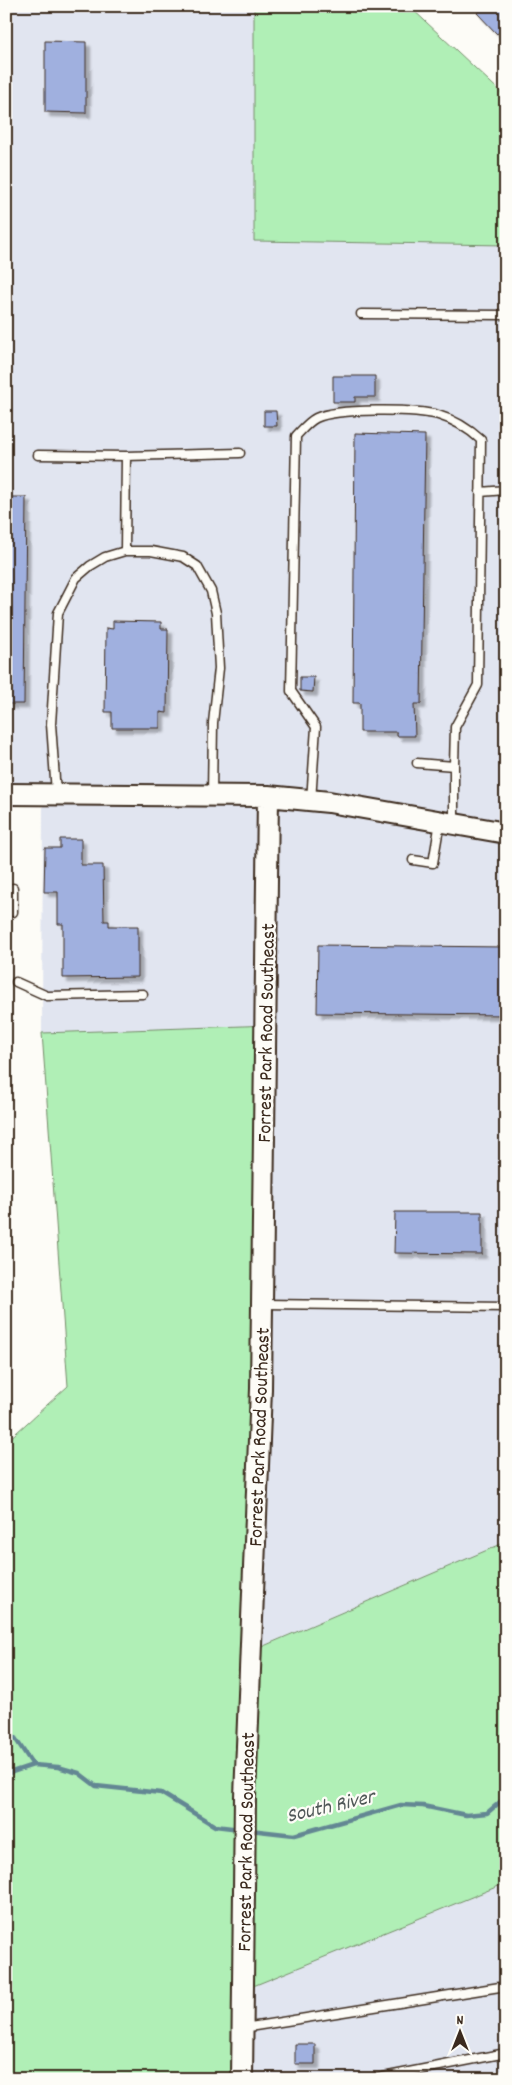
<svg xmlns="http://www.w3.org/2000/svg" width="512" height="2085" font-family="Dekko,sans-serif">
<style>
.built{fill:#e1e5f0}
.green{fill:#b0efb6;stroke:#768c6a}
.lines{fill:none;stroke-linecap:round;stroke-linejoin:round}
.stream{stroke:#648793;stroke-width:4.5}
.building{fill:#a0b0df;stroke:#3b2a1e;filter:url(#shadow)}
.service-casing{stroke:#3b2a1e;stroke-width:11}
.tertiary-casing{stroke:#3b2a1e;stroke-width:24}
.service{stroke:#fdfcf7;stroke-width:8}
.tertiary{stroke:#fdfcf7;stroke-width:20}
.labels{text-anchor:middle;stroke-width:4.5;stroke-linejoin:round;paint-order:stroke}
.street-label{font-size:20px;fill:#3b2a1e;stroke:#fdfcf7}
.water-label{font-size:21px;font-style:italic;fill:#505858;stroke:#fdfcf7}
</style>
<defs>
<filter id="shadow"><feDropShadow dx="4.5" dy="4.5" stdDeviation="1" flood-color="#0004"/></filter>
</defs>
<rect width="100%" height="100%" fill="#fdfcf7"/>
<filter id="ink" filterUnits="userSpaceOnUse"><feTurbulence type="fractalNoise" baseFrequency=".02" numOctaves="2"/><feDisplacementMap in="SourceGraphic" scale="10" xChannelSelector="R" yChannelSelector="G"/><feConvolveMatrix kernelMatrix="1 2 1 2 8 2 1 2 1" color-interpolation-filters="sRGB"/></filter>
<g filter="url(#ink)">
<path class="built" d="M6,6H254V241L506,245V1542L251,1651L272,1025L42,1033L43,801L6,800Z
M506,1883V2079H245L246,1989Z"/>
<path class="green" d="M254,6H409L506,97V245L254,241Z
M272,1025L252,1651L506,1542V1883L246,1989L245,2079H6V1442L68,1386L42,1033Z"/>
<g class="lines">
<path class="stream" d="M6,1732L15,1738L33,1765
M6,1774L33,1765L58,1767L79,1773L96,1786L161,1793L215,1826L240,1829
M250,1830L294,1835L401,1805L423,1806L466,1815L487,1813L506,1797"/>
</g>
<path class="building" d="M484,6H498L504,13L506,26L497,34L477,13Z
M45,41L86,42V113L45,112Z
M333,376H375V397H355V402H333Z
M264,411H276L277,426H264Z
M355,433L425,435L421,704H414L415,736H397V732H360V703H353Z
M6,497H26L24,704H6Z
M113,621L161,622V629H168L167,713L160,712V728H112V712H105L106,628L113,629Z
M300,677H314L313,692L300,691Z
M60,839H81V865H103L104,921H109V926H138V977L63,978V924H58V892H44L45,848H60Z
M318,945L506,947V1015L317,1013Z
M395,1212H482V1254L394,1253Z
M295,2044H315V2064H295Z"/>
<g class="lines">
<g class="service-casing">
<path id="service" d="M361,314L506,315
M38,455L126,456
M480,492L506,490
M125,551L126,456L240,453
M417,763L454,766V822
M56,793L51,724L58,613L76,578L90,566L105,557L125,551H151L183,557L197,566L211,591L216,613L219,668L213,723L212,796
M311,801L316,727L291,691L296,436C302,430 308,422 316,418C336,408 416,409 438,415C455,420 468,428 481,440L478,685L455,727L454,766
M413,860L433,863L440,822
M6,897H13V888
M13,897V912
M16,982L47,996L143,994
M264,1304L506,1307
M243,2028L506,1986
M373,2079L506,2053"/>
</g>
<g class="tertiary-casing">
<path id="tertiary" d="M6,794L268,796L329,802L506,833
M242,2079L245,1797L261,1389L268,796"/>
</g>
<use href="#service" class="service"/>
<use href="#tertiary" class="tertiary"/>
</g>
</g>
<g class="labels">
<g class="street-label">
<text transform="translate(265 1033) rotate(-89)" y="7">Forrest Park Road Southeast</text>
<text transform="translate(258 1437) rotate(-88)" y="7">Forrest Park Road Southeast</text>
<text transform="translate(245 1842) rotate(-89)" y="7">Forrest Park Road Southeast</text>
</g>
<g class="water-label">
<text transform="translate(330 1805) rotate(-13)" y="7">South River</text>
</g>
</g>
<rect width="512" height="2085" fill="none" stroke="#fdfcf7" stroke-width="25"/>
<rect x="12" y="12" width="487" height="2060" fill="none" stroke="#3b2a1e" stroke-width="2" filter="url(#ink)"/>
<g transform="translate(460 2032)" stroke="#fdfcf7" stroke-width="4" paint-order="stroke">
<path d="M0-4L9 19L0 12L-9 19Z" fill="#3b2a1e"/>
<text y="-8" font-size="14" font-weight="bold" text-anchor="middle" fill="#3b2a1e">N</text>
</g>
</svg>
